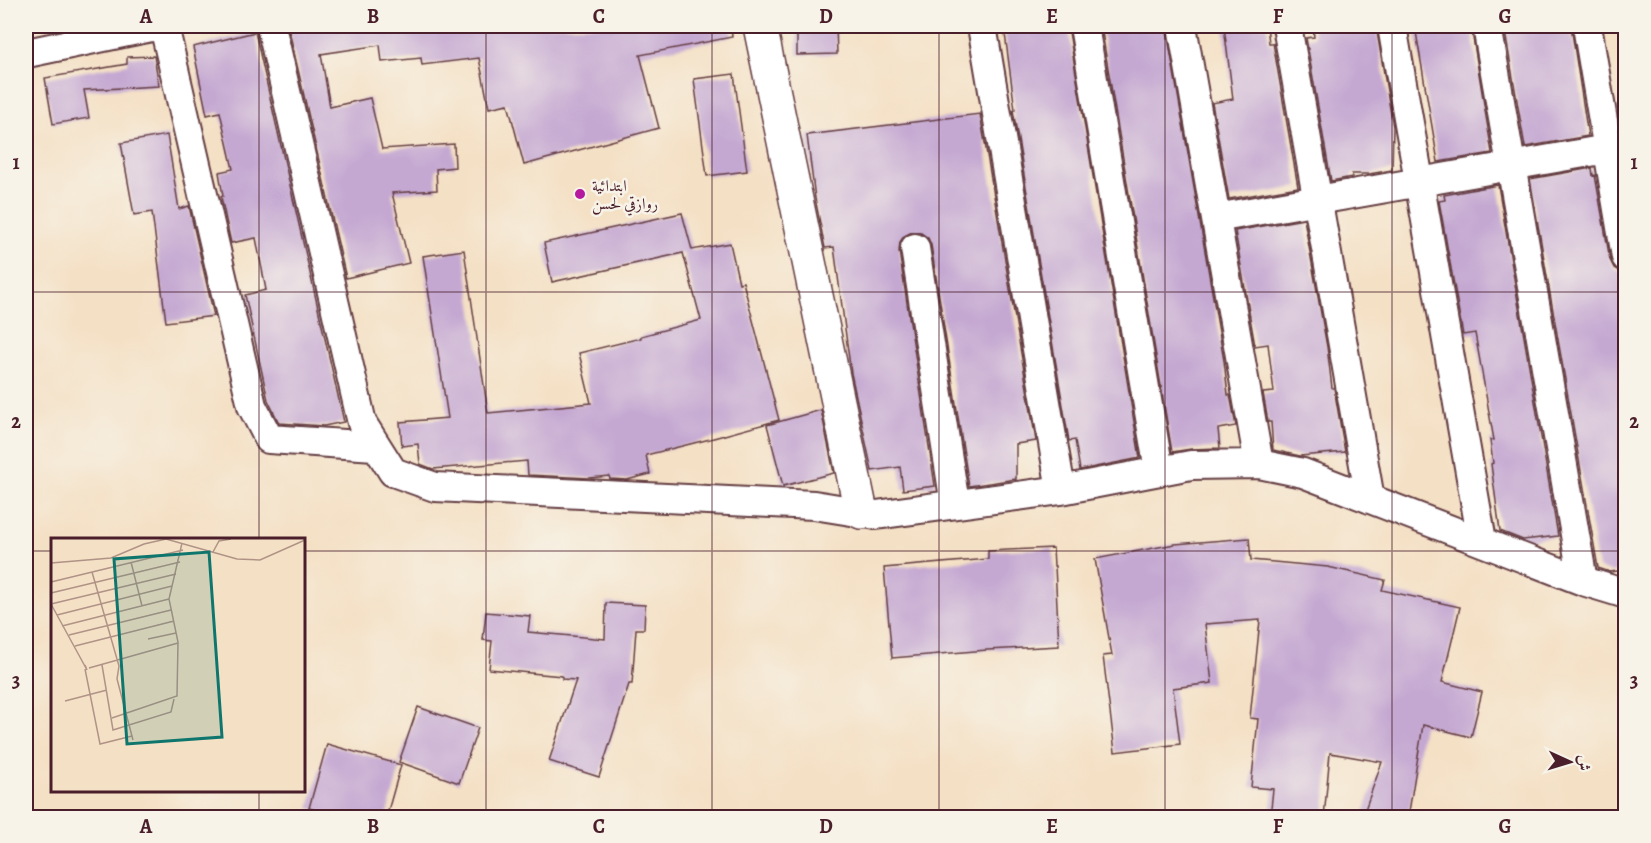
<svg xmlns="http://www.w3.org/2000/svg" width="1651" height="843" font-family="Alegreya,Amiri,serif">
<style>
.building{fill:#c5a8d2}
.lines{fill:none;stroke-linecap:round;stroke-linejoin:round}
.minor-casing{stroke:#643c42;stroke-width:32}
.tertiary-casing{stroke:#643c42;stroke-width:36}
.minor{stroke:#fff;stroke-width:28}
.tertiary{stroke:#fff;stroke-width:33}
.grid{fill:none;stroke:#4a1f2b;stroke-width:1.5;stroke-opacity:0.55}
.poi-dot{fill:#b5179e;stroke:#f7f3e8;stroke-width:2}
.labels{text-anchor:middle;stroke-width:5;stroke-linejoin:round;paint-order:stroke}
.poi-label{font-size:16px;fill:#4a1f2b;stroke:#f7f3e8;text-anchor:start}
.inset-road{fill:none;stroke:#b09387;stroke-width:1.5}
.view{fill:#0f766e;fill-opacity:0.15;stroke:#0f766e;stroke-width:3}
.inset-edge{fill:none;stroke:#4a1f2b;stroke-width:3}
.neatline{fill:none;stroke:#4a1f2b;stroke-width:2}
.grid-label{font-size:20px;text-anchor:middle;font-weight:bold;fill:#4a1f2b}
</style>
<rect width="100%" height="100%" fill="#f7f3e8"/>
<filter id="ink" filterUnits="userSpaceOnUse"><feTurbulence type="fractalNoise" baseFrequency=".0167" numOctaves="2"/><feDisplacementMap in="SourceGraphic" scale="12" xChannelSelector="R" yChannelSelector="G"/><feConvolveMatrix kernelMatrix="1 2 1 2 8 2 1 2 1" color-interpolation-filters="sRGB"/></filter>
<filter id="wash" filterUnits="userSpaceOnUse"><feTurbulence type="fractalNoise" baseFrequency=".008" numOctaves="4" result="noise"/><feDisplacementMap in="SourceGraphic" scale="24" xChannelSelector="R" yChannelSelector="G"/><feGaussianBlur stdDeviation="1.35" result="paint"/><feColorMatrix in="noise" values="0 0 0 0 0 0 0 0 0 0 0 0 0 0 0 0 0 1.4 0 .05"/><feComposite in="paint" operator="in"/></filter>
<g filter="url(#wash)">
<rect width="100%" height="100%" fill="#f4e0c5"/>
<g id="blocks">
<path class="building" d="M288,26H731L732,37L640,55L659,128L524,165L508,104L489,108L479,58L422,65L421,58L382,62L380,45L321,54L330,107L370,98L382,149L454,144L455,167L436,169L437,190L392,193L409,263L346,278Z
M797,26H836L837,54L797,55Z
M1004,26H1068L1140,458L1080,470L1075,440L1069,441L1013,110H1015Z
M1101,26H1166L1224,361L1228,395H1230L1236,426L1218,429L1220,448L1191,449L1172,452Z
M1224,26H1267L1269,43H1273L1298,187L1229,199L1212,103L1233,99Z
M1313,26H1376L1393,127L1392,170L1369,174H1352V177L1331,181L1306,38L1314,37Z
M1415,26H1471L1492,153L1438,162Z
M1504,26H1571L1588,136L1525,147Z
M255,32L344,422L324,426L279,423L268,400L245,295L266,290L256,238L231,243L221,197L223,196L219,172L233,169L220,112L207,115L193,47Z
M154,56L159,86L84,90L89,118L53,124L45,78L127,64V57Z
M734,74L747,171L707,176L694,79Z
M980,114L1036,441L1016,444V479L969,486L931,245L928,238L921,233L912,232L904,236L900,242L899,251L935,486L903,490L900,467L872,471L851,373L834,247L825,248L815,198L807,135Z
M167,135L179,209L189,206L214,316L166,322L152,212L134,215L121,143Z
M1592,168L1593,176L1595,175L1610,260L1614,268L1622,273L1626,298V570L1610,572L1598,568L1530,179Z
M1498,185L1558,536L1523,540L1500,531L1491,464L1493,463L1490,440H1494L1475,333L1463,335L1439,201L1445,200L1444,195Z
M682,213L692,250L730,243L739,283L743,282L779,420L710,439L646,455L650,474L627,480L610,479L609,476L589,478L528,475L527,461L433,469L420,464L418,444L402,446L400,422L448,418L423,256L464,250L488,413L591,403L579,353L641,338V336L701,320L683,253L552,282L544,243Z
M1304,219L1327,347L1332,388H1334L1345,452L1300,456L1273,450L1271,422H1268L1263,393L1274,392L1268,344L1255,346L1235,231Z
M821,410L834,473L783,486L767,425Z
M1249,538L1251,560L1328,567L1385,580L1382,590L1460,607L1442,682L1482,692L1471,737L1423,725L1408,818H1362L1382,762L1330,753L1324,818H1270L1273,789L1251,787L1258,719L1250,718L1260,620L1205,624L1212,683L1173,688L1180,744L1115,752L1103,656L1112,655L1095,559L1175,544Z
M1053,548L1054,566H1055L1059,646L987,650L892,658L884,568L988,559V551Z
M606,603L645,605L644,629H636L632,684H629L599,777L549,761L576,680L562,679V676L489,669L492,641L483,640L486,612L530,616L528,632L605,639Z
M418,707L478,728L459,783L399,762Z
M327,744L401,765L386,818H343L309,808Z"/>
</g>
</g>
<g filter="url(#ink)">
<use href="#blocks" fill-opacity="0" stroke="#643c42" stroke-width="1.5"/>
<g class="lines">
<g class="minor-casing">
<path id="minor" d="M164,26L252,406L269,439L375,446
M271,26L362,423L393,472L435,487L814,505L876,515L1061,490L1191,465L1259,464L1303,473L1583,581L1626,594
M982,26L1061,490
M1084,26L1159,471
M1182,26L1259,464
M1287,26L1370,499
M1392,26L1482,541
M1487,26L1583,581
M1587,26L1626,257
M27,53L156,26
M1216,218L1607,149
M915,248L955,504"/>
</g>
<g class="tertiary-casing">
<path id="tertiary" d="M760,26L861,512"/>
</g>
<use href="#minor" class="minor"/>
<use href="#tertiary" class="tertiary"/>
</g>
</g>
<path class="grid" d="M259,26V540M486,26V818M712,26V818M939,26V818M1165,26V818M1392,26V818M26,292H1626M26,551H52M303,551H1626M259,790V818"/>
<circle class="poi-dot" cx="580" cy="194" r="6"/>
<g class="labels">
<g class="poi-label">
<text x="592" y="191">ابتدائية<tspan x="592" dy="18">روازقي لحسن</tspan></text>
</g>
</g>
<g transform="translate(51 538)">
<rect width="254" height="254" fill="#f4e0c5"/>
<path class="inset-road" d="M162,14L168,3L180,1M80,24L91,68M0,25L60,20L93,6L115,1L186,21L209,22L254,2M41,34L68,128L66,141L82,202M0,44L132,12M0,55L129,24M0,66L125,36M0,66L36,132L34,127M6,77L121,48M11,88L118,61M18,97L120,72M97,101L125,95M24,108L123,83M51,127L62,192L120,174L123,161M38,130L127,105M34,131L49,206L81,198M14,163L56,152M61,180L126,158L127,104L118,61L131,5"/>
<path class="view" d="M158,14L171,199L76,206L63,21Z"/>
<rect width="254" height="254" class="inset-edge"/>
</g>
<rect width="1651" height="843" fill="none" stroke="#f7f3e8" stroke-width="66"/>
<g transform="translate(1570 762) rotate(94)" stroke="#f7f3e8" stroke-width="4.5" paint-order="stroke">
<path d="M0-4.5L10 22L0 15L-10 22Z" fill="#4a1f2b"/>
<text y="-9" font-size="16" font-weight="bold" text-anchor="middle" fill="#4a1f2b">ش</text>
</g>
<rect x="33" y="33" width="1585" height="777" class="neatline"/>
<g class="grid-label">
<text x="146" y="23">A</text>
<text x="373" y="23">B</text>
<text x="599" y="23">C</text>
<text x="826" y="23">D</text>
<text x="1052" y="23">E</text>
<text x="1278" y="23">F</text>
<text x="1505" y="23">G</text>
<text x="16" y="169">1</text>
<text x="1634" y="169">1</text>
<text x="16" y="428">2</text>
<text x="1634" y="428">2</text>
<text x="16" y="687">3</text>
<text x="1634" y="687">3</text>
<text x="146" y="833">A</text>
<text x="373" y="833">B</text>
<text x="599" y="833">C</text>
<text x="826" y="833">D</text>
<text x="1052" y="833">E</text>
<text x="1278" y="833">F</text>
<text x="1505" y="833">G</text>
</g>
</svg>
